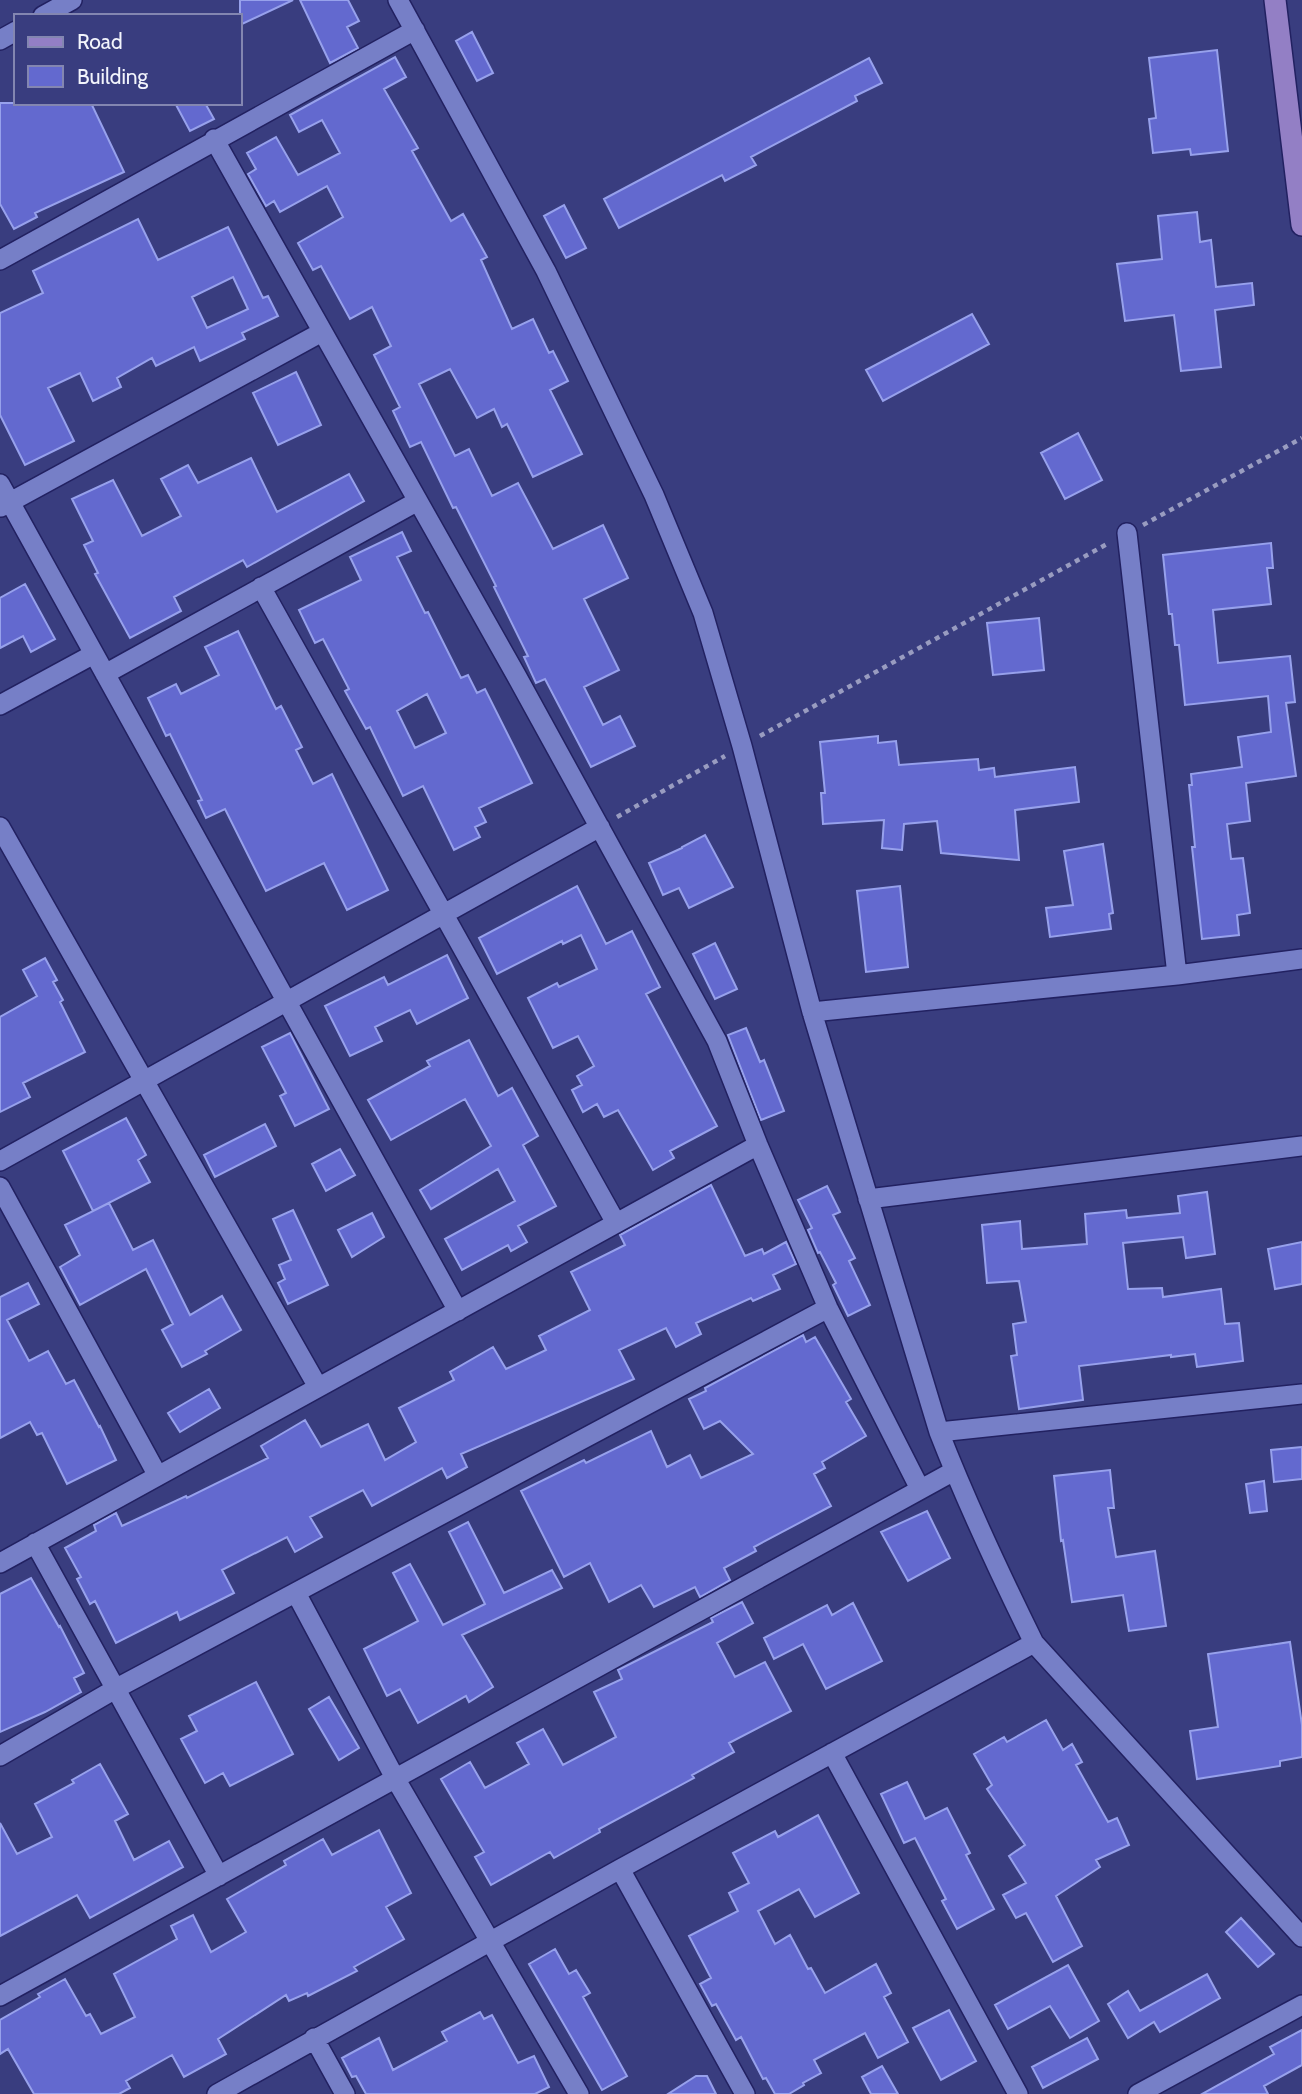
<svg xmlns="http://www.w3.org/2000/svg" width="1302" height="2094" font-family="Cabin,sans-serif">
<style>
.building{fill:#6369cf;stroke:#97a1ec;stroke-width:2;fill-rule:evenodd}
.lines{fill:none;stroke-linecap:round;stroke-linejoin:round}
.street-casing{stroke:#222161;stroke-width:22}
.secondary-casing{stroke:#222161;stroke-width:24}
.path{stroke:#999cc0;stroke-width:4.5;stroke-dasharray:5 5;stroke-linecap:butt}
.street{stroke:#767fc7;stroke-width:19}
.secondary{stroke:#937fc5;stroke-width:21}
</style>
<rect width="100%" height="100%" fill="#393d7f"/>
<path class="building" d="M240,0H293L240,25Z
M300,0H348L359,21L347,27L358,48L330,63Z
M472,32L493,73L477,81L456,41Z
M1217,50L1228,151L1191,155L1190,149L1153,153L1149,119L1156,118L1149,58Z
M395,57L406,77L384,89L418,148L412,151L451,221L463,214L487,257L481,260L512,329L533,319L549,353L553,351L568,381L550,390L582,454L533,477L507,424L502,427L494,409L477,418L450,369L419,384L455,456L469,449L492,496L518,483L553,549L603,525L628,578L584,599L619,670L584,687L603,725L620,716L635,746L591,767L545,679L536,683L524,657L528,656L494,587L496,586L456,507L453,508L421,442L410,447L393,411L400,407L374,355L391,346L372,307L350,319L321,266L313,270L298,243L343,217L327,186L280,212L274,201L266,206L248,174L256,169L247,153L276,137L298,175L340,153L322,120L299,132L290,115Z
M869,58L882,83L855,96L857,101L751,157L756,165L725,181L722,175L619,228L604,199Z
M0,103H91L124,172L35,213L37,217L14,229L0,204Z
M175,103H205L214,119L190,131Z
M564,205L586,248L566,258L544,216Z
M1197,212L1200,242L1211,240L1216,287L1252,283L1254,305L1215,310L1221,367L1181,371L1174,315L1125,321L1117,264L1162,259L1158,216Z
M138,219L158,260L228,227L263,298L268,296L278,316L242,333L245,339L200,361L194,347L156,366L152,358L117,378L121,387L93,401L80,373L48,388L74,441L25,465L0,415V313L43,293L33,271ZM233,277L248,309L207,328L192,297Z
M972,314L989,344L883,401L866,370Z
M296,372L321,425L278,445L253,393Z
M1078,433L1102,480L1065,499L1041,453Z
M251,458L277,512L349,474L364,501L247,567L243,560L174,597L181,611L130,638L95,574L98,573L84,545L93,541L72,499L113,480L142,536L181,516L161,479L188,465L198,483Z
M402,532L411,551L397,557L425,613L428,612L461,678L468,675L477,693L485,689L532,783L479,808L486,822L475,827L480,837L454,850L423,786L403,796L370,727L366,729L345,691L349,689L323,639L315,643L299,610L361,580L350,557ZM427,694L446,733L415,748L397,711Z
M1271,543L1273,568H1267L1271,604L1213,610L1218,663L1290,656L1295,702L1286,703L1296,776L1246,783L1250,821L1227,824L1231,859L1243,858L1250,913L1237,915L1239,935L1202,939L1192,847H1195L1189,785H1192L1191,774L1242,767L1238,737L1271,732L1268,696L1185,705L1179,645H1175L1172,614H1169L1163,555Z
M25,584L55,639L31,652L23,636L0,648V598Z
M1039,618L1044,670L993,675L987,623Z
M238,631L276,709L281,706L302,747L296,750L313,784L332,774L388,890L347,910L324,863L266,891L225,809L206,818L198,801L202,800L170,734L166,736L148,698L176,684L181,694L219,675L205,647Z
M878,736V743L896,741L899,765L978,759L979,770L994,768L995,777L1075,767L1079,802L1015,810L1019,860L941,853L937,821L904,824L902,850L882,848L884,820L823,824L821,793H825L820,742Z
M705,835L733,887L689,908L679,888L663,895L649,863L682,848V847Z
M1103,844L1113,913L1109,914L1111,929L1050,937L1046,908L1073,905L1064,851Z
M577,886L606,944L632,931L660,987L646,994L717,1126L670,1151L674,1158L653,1170L618,1110L604,1117L597,1104L583,1112L572,1090L582,1085L577,1076L594,1066L578,1036L553,1048L528,998L557,983L559,987L597,969L581,935L563,944L562,941L497,974L479,938Z
M900,886L908,967L866,972L857,891Z
M715,943L737,989L715,999L693,954Z
M447,955L468,998L417,1024L410,1010L375,1027L382,1041L350,1056L325,1006L384,977L388,985Z
M45,958L57,980L53,982L63,1000L60,1002L85,1052L23,1083L30,1097L0,1112V1017L37,996L23,970Z
M746,1028L760,1062L764,1060L784,1111L761,1120L728,1035Z
M290,1033L329,1109L295,1126L280,1096L286,1093L262,1047Z
M469,1040L498,1096L512,1088L538,1136L523,1145L556,1206L518,1226L527,1242L511,1251L508,1245L462,1270L445,1239L515,1201L498,1169L431,1209L420,1190L491,1146L465,1099L391,1140L368,1100L430,1066L427,1061Z
M126,1118L146,1155L138,1160L150,1182L93,1211L63,1151Z
M265,1124L276,1146L215,1177L204,1155Z
M340,1149L355,1175L326,1191L312,1164Z
M711,1185L745,1256L762,1249L764,1254L786,1242L796,1264L773,1275L780,1289L753,1301L751,1298L696,1323L701,1334L676,1347L666,1328L619,1350L634,1379L461,1454L467,1467L447,1478L442,1468L372,1506L363,1490L310,1517L322,1537L295,1552L287,1537L222,1570L234,1593L180,1620L177,1612L116,1643L95,1601L90,1604L77,1579L81,1577L65,1548L96,1531L94,1525L116,1513L122,1526L186,1496L187,1498L268,1458L261,1446L305,1420L321,1447L368,1424L385,1460L416,1442L399,1408L454,1380L450,1372L493,1347L506,1369L546,1350L539,1336L590,1310L571,1272L625,1245L620,1235Z
M827,1186L840,1212L833,1215L855,1258L849,1261L870,1305L848,1316L833,1285L836,1283L820,1252L818,1253L808,1230L812,1228L798,1200Z
M1207,1192L1215,1254L1186,1258L1183,1237L1123,1243L1128,1289L1162,1288L1163,1297L1221,1289L1225,1324L1239,1323L1243,1361L1197,1367L1195,1354L1171,1357V1355L1079,1366L1083,1400L1019,1409L1011,1356L1017,1355L1013,1324L1026,1322L1019,1281L987,1283L982,1225L1020,1221L1022,1249L1087,1244L1085,1214L1126,1210L1127,1218L1180,1213L1178,1196Z
M109,1203L133,1250L153,1240L190,1315L222,1296L241,1330L205,1351L207,1354L182,1367L162,1330L173,1324L146,1269L80,1305L60,1267L80,1255L65,1225Z
M293,1210L328,1285L288,1304L278,1283L285,1279L279,1265L291,1260L273,1219Z
M372,1213L384,1237L352,1257L338,1230Z
M1302,1242V1284L1275,1289L1268,1249Z
M28,1283L39,1304L7,1320L29,1361L48,1351L66,1384L74,1380L99,1427L100,1426L116,1460L67,1484L42,1433L37,1435L30,1422L0,1438V1297Z
M803,1335L806,1342L815,1337L851,1399L846,1402L866,1436L822,1462L825,1468L814,1474L831,1506L754,1547L756,1551L724,1568L730,1580L700,1597L695,1587L654,1607L641,1585L609,1602L590,1563L564,1577L521,1491L584,1460L586,1463L651,1431L667,1467L690,1455L701,1478L753,1454L720,1421L704,1429L689,1399L706,1391L705,1388Z
M209,1389L220,1408L180,1432L168,1413Z
M1302,1447V1479L1274,1482L1271,1450Z
M1110,1470L1114,1508H1108L1116,1557L1155,1551L1166,1626L1129,1631L1123,1595L1072,1602L1063,1540L1061,1541L1054,1476Z
M1264,1481L1267,1511L1250,1513L1246,1484Z
M927,1511L950,1558L908,1581L881,1532Z
M468,1522L504,1593L552,1570L562,1588L462,1635L493,1687L469,1702L466,1696L418,1723L400,1689L387,1696L364,1649L418,1621L393,1573L410,1564L443,1625L485,1604L449,1532Z
M31,1578L59,1627L60,1626L84,1673L74,1678L81,1692L45,1712L0,1732V1594Z
M742,1602L753,1623L717,1643L735,1677L765,1662L791,1711L729,1743L734,1752L692,1775L694,1778L599,1829L600,1832L554,1858L550,1852L491,1885L475,1857L484,1852L441,1779L470,1762L485,1788L529,1764L517,1743L543,1729L563,1765L616,1737L594,1692L622,1679L618,1670L713,1622L711,1618Z
M853,1603L882,1661L826,1689L803,1644L774,1659L764,1638L827,1605L832,1615Z
M1290,1642L1302,1725V1757L1280,1761V1766L1197,1779L1190,1731L1218,1727L1208,1654Z
M256,1682L293,1754L230,1786L223,1773L205,1783L181,1739L197,1731L189,1716Z
M329,1697L359,1748L339,1760L309,1709Z
M1046,1720L1063,1750L1072,1744L1082,1762L1076,1765L1108,1822L1117,1818L1129,1845L1096,1860L1100,1867L1056,1896L1082,1946L1053,1962L1026,1913L1016,1918L1003,1895L1026,1883L1009,1856L1025,1845L987,1789L992,1785L974,1754L1004,1737L1007,1742Z
M100,1764L128,1814L115,1821L134,1860L169,1841L183,1867L90,1918L77,1895L0,1936V1823L17,1854L52,1837L35,1804L74,1783L72,1780Z
M907,1782L925,1819L947,1808L970,1853L966,1855L994,1909L957,1929L942,1901L946,1899L915,1838L904,1843L881,1794Z
M818,1815L859,1893L815,1917L799,1889L758,1911L775,1944L790,1935L808,1969L811,1968L825,1993L876,1964L891,1993L884,1997L908,2042L878,2058L865,2033L814,2060L821,2073L803,2083L804,2085L789,2094H775L766,2078L763,2079L741,2037L736,2040L716,2004L712,2006L700,1984L711,1978L689,1936L738,1911L729,1893L749,1883L733,1853L775,1831L778,1837Z
M379,1830L411,1893L386,1907L404,1939L354,1967L357,1971L308,1996L307,1993L289,2001L286,1995L218,2039L226,2054L184,2077L172,2055L126,2081L130,2088L119,2094H34L8,2049L0,2054V2020L40,1997L38,1994L65,1979L86,2016L90,2014L101,2034L135,2017L114,1974L177,1939L171,1926L193,1915L211,1952L246,1932L227,1899L286,1865L284,1861L323,1839L332,1855Z
M1241,1918L1274,1954L1258,1967L1226,1932Z
M555,1949L569,1974L576,1970L590,1993L583,1997L627,2076L602,2090L529,1964Z
M1068,1965L1099,2021L1070,2038L1050,2006L1008,2029L995,2005Z
M1207,1974L1220,1998L1160,2032L1154,2022L1128,2038L1108,2004L1128,1991L1140,2011Z
M949,2010L976,2061L941,2080L913,2028Z
M480,2012L484,2019L492,2015L518,2063L534,2056L549,2087L535,2094H366L356,2076L352,2077L342,2058L379,2038L393,2070L447,2041L442,2032Z
M1302,2030V2065L1264,2086L1268,2094H1202L1274,2054L1270,2047Z
M1087,2038L1098,2059L1043,2088L1032,2067Z
M882,2066L898,2094H871L862,2077Z
M696,2076H707L716,2094H668Z"/>
<g class="lines">
<g class="street-casing">
<path id="street" d="M398,0L546,271L654,495L703,613L742,746L812,1012L939,1432C967,1504 1000,1574 1034,1643L1302,1937
M43,16L72,0
M0,40L16,31
M214,139L516,675L717,1041L758,1145L828,1308L920,1489
M0,260L415,30
M0,484L458,1311
M1,507L322,332
M1127,533L1177,975
M261,587L616,1223
M105,674L418,501
M0,705L94,654
M0,827L318,1387
M812,1012L1177,975L1302,959
M0,1161L600,827
M0,1187L158,1476
M868,1199L1302,1146
M939,1432L1302,1394
M35,1543L219,1876
M0,1563L758,1145
M296,1593L395,1778L579,2094
M832,1753L1018,2094
M0,1756L117,1688L828,1308
M620,1869L745,2094
M0,1996L954,1471
M314,2038L345,2094
M217,2094L620,1869L1034,1643
M1138,2094L1302,2005"/>
</g>
<g class="secondary-casing">
<path id="secondary" d="M1275,0L1302,225"/>
</g>
<path class="path" d="M1143,525L1302,438
M760,736L1107,544
M617,817L725,756"/>
<use href="#street" class="street"/>
<use href="#secondary" class="secondary"/>
</g>
<rect x="14" y="14" width="228" height="91" fill="#393d7f" stroke="#8386b1" stroke-width="2"/>
<rect x="28" y="37" width="35" height="10" fill="#937fc5" stroke="#8386b1" stroke-width="2"/>
<text x="77" y="49" font-size="21" fill="#f2f4fc">Road</text>
<rect x="28" y="66" width="35" height="21" fill="#6369cf" stroke="#8386b1" stroke-width="2"/>
<text x="77" y="84" font-size="21" fill="#f2f4fc">Building</text>
</svg>
